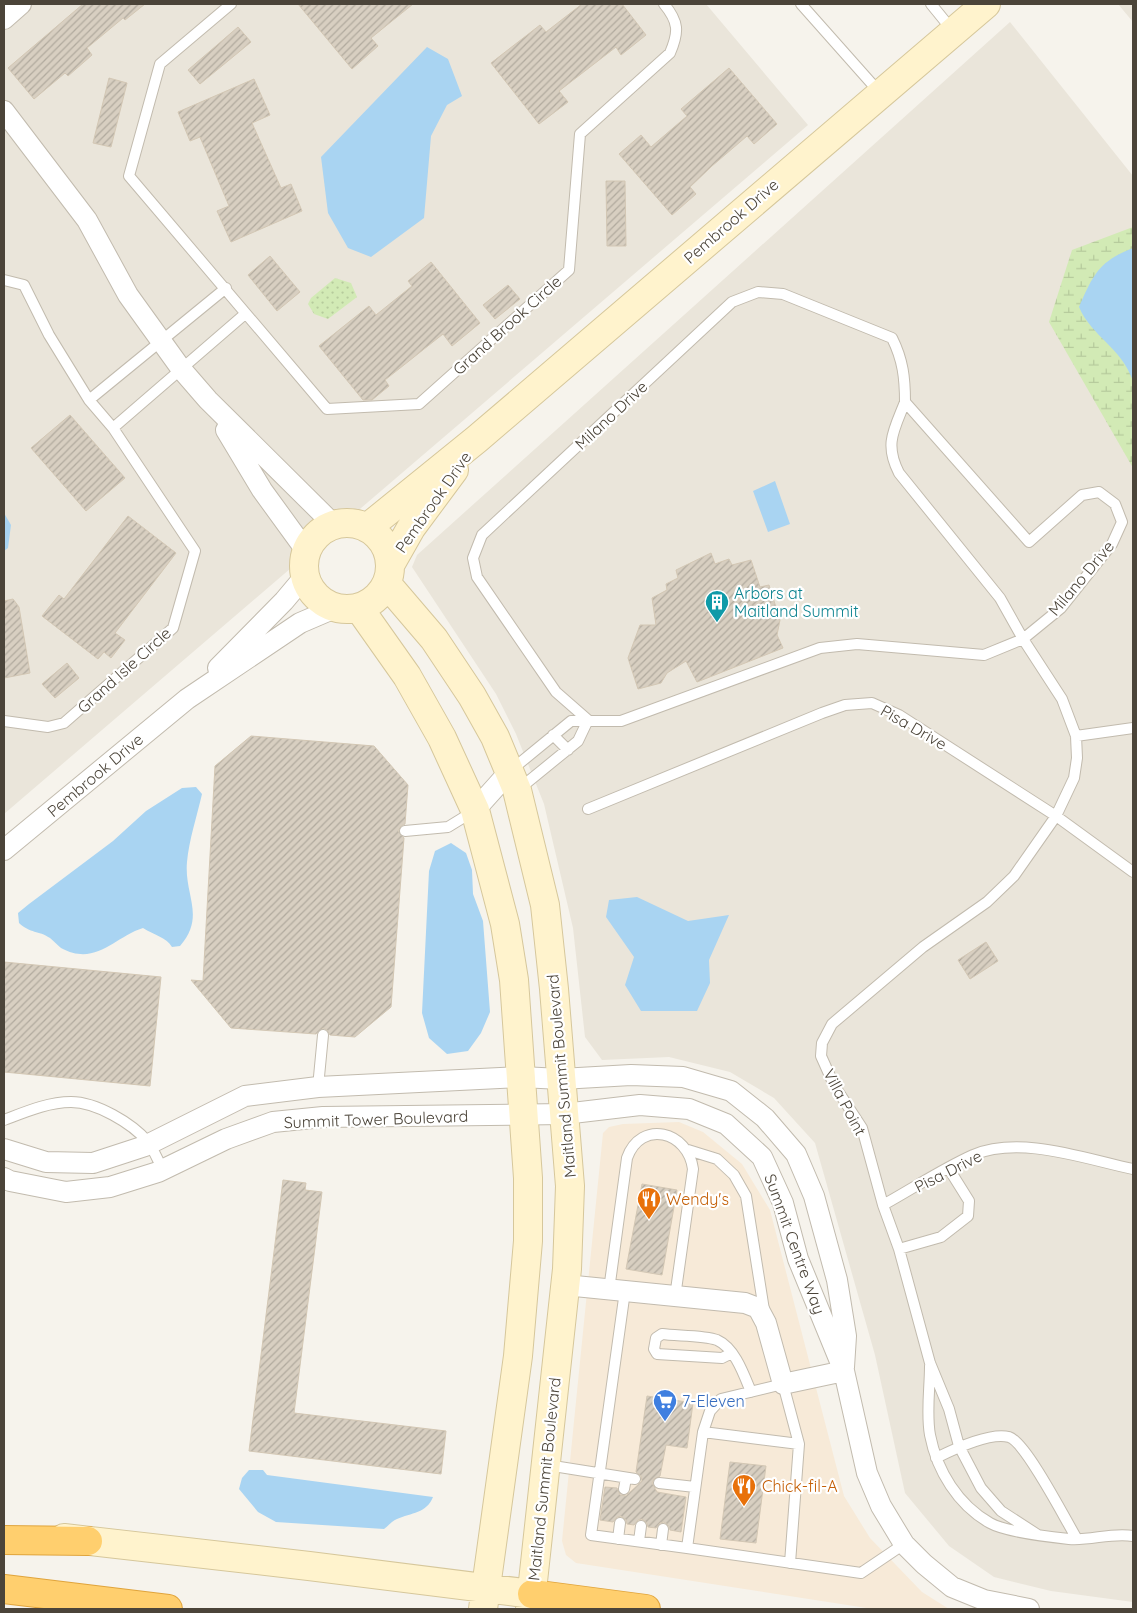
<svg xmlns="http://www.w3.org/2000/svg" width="1137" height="1613" font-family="Quicksand,sans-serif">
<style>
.residential{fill:#eae5da}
.commercial{fill:#f7ead8}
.wetland{fill:url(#wetland-marsh)}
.park{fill:url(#park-dots)}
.water{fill:#a9d4f2}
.building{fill:url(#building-hatch);stroke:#d3c7b4}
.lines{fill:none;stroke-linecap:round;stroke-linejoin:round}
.lane-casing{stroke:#c2bbae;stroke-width:12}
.street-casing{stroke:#c2bbae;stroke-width:22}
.secondary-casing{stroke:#d6c79b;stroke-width:30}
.highway-casing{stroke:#e0a43c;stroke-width:30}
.lane{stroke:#fff;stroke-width:10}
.street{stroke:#fff;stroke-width:20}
.secondary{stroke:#fff3cd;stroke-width:28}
.highway{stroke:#ffcf6e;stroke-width:28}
.labels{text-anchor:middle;stroke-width:4.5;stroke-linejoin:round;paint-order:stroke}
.street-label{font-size:16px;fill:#4b4439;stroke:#fff}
.culture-label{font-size:16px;fill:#0d838f;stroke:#fff;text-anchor:start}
.food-label{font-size:16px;fill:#c56008;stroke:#fff;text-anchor:start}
.shop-label{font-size:16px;fill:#366cbe;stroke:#fff;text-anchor:start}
</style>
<defs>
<pattern id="wetland-marsh" width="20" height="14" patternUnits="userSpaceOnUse" patternTransform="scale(1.25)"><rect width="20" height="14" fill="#d2eab5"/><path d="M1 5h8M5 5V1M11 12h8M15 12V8" fill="none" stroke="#b6ca9c"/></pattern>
<pattern id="park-dots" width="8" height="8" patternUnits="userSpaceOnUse" patternTransform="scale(1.25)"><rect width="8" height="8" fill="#d2eab5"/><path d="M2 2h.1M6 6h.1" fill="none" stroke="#b6ca9c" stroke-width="1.8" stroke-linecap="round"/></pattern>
<pattern id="building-hatch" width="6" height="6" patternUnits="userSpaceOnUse" patternTransform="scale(1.25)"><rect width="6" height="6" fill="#d8cfc1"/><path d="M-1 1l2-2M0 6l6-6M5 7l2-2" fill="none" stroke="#b1aa9e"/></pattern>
</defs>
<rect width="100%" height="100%" fill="#f6f3ec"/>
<path class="residential" d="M4,4H706L808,125L4,814Z
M1118,4H1133V22Z
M1010,22L1133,176V1602L1051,1591L994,1577L949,1546L905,1493L875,1355L815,1143L774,1098L730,1072L669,1057L602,1060L585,1037L573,928L544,804L516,734L496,694L412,567L417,555Z"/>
<path class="commercial" d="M679,1122L703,1132L742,1164L770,1210L844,1496L870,1538L922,1592L949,1609H873L576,1563L566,1555L562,1541L603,1133L609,1127L623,1124Z"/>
<path class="wetland" d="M1133,227V468L1049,322L1072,250Z"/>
<path class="park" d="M335,278L351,283L357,297L328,319L314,314L308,304L311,298Z"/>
<path class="water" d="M427,47L448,59L462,96L447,105L431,136L424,218L371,257L348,248L328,213L321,157Z
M1133,248V381C1121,347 1092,337 1079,307C1093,275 1099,261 1133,248Z
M775,481L790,524L768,532L753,491Z
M4,513L11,525L8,548L4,551Z
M196,787L202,794C197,816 189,840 187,862C184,895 206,916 180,946L172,947C166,937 154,935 143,928C114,937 96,967 61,948C57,945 54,941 50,938C38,930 31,934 19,923L18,913L29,904L113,841L146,811L182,788Z
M451,843L466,853L472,870L473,894L483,921L490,1012L481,1033L468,1051L447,1054L429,1038L422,1013L429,871L435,851Z
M637,897L688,921L729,915L709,960L710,983L697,1011H641L625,985L634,957L606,917L609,900Z
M249,1470H263L267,1475L433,1497C427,1513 411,1513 397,1519C392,1521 388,1526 384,1529L276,1522L258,1512L239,1489L242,1478Z"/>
<path class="building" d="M83,4H145L125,20L123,18L87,48L92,55L68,76L65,73L34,99L8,68Z
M298,4H413L371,38L378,46L352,69Z
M582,4H622L646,35L621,55L616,47L559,91L568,102L539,124L491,63L540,25L546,32Z
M238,27L251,42L200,84L188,70Z
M729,68L777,124L754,144L747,136L712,166L690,187L696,194L672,215L619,154L641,135L651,147L687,116L681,109Z
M109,78L127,83L111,147L93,143Z
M254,79L270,115L252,123L281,188L291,184L302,211L231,242L217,211L229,206L200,137L190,141L178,112Z
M606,181H625L626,246H607Z
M270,256L300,292L277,311L248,275Z
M431,262L480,323L452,346L443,334L385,380L389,386L372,400H363L319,346L369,306L376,315L412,286L408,281Z
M508,285L520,299L495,319L483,305Z
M70,415L125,478L86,511L31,448Z
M128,516L176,553L115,633L125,640L111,658L104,652L98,659L42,616L59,595L64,599Z
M711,553L715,564L729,559L732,565L751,560L760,587L769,585L780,620L777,635L783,648L697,682L686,661L667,673L661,683L638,689L628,658L640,625H656L652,598L667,590L666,584L678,578L676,570Z
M13,599L19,607L30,673L4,678V601Z
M67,663L79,678L55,698L42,684Z
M251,736L374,746L408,785L405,824L401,826L398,831L404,838L391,1007L355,1037L330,1035L327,1030L323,1028L316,1034L231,1028L191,980L203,981L215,766Z
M986,942L998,961L970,979L958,960Z
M4,962L161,977L150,1086L4,1072Z
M283,1180L306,1183L305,1190L322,1192L294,1413L446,1431L441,1474L249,1451Z
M642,1184L677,1190L662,1275L626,1269Z
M647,1396L693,1403L687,1448L666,1445L660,1476L654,1479L652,1483L657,1492L686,1497L681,1532L670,1530L669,1526L664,1522L660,1523L656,1528L648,1527L647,1523L642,1519L638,1520L634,1525L627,1524L626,1520L621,1516L617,1517L613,1522L600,1520L605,1487L617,1488L620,1495L626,1496L642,1481L641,1476L636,1472Z
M730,1462L766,1466L756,1543L720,1539Z"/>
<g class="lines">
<g class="lane-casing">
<path id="lane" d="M231,4L160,64L129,176L327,409L419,404L569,270L580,134L670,53C679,32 679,22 664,4
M801,4L880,93
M931,4L953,31
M4,280L24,285L49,335L89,400L113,428L195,551L173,628L64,723L48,727L4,721
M89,400L226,288
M905,402C894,430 884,444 899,473L1000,598L1023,639L1062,699L1076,736L1077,758L1074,778L1056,816L1014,876L987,902L923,947L832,1024L822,1043L821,1056L834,1085L862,1128L883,1205L899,1249L930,1363L949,1409L959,1446L981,1488L1001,1511L1038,1535
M113,428L245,314
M553,735L568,750
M1076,736L1133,728
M510,771L571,721H621L820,648L857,644L984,655L1023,639L1061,608L1112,544L1122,522L1115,504L1099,492L1082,495L1029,542L905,402C905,378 903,360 892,338L783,294L758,292L732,302L482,535L473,558L477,577L556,692L588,720
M519,789L578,741L588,720
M588,809L822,713L845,705L872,703L899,715L1056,816L1133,872
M405,831L448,827L474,811
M318,1087L323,1035
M4,1120C25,1112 48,1102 71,1102C96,1102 132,1123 148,1142C154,1150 158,1161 163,1170
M688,1150L717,1159L734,1175L746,1196L764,1310
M883,1205C912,1189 942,1169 973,1155C1021,1135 1085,1159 1133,1169
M899,1249L941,1237L968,1216L969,1201L949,1169
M609,1290L627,1158C641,1119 688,1131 693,1169L675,1297
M625,1291L591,1535L687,1548L703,1432L710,1411L721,1399L783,1384L799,1444L790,1563
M730,1354L722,1358L657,1354L654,1349L656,1338L662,1334C676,1336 704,1335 717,1340C735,1348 744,1375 751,1392
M930,1366C930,1388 926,1413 930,1435C937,1471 958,1505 990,1523C1006,1532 1050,1537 1069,1539C1090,1541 1112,1532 1133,1536
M703,1432L799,1444
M936,1458C954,1449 990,1432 1009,1437C1026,1442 1066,1521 1077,1539
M547,1465L635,1479
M659,1483L695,1487
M624,1489L626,1478
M618,1539L620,1523
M639,1541L641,1526
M661,1545L663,1529
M687,1548L861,1573L904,1544"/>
</g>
<g class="street-casing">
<path id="street" d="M4,19L21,4
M4,111L87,220L128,295L182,370L208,400L334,525
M226,430L262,490L307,552
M218,668L284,601L305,576
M475,810L510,771
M4,850L187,699L300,623L335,608
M4,1149L46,1162L93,1163L145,1146L245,1096L318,1087L521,1077L561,1079L631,1075L683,1077L731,1091L765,1118L796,1154L814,1196L837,1280L846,1336L844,1367
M4,1178L10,1181L66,1192L110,1187L158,1172L226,1139L273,1122L323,1117L564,1114L640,1105L689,1109L726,1124L762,1157L783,1203L798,1259L844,1371L867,1473L881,1506L904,1544L924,1564L952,1587L984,1600L1029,1609
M565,1285L745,1303L758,1308L766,1323L783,1384L844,1371"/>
</g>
<g class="secondary-casing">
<path id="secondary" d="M304 566a43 43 0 1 1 86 0a43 43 0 1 1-86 0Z
M367,528L477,439L986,4
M390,565L411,528L454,470
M387,584L434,639L472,696L495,737L517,790L545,905L554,989L570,1186L567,1269L530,1609
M359,608L407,676L442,738L475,810L505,924L514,980L528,1178V1241L518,1356L483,1609
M64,1538L309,1566L532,1594"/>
</g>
<g class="highway-casing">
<path id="highway" d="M4,1540L88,1541
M4,1589L168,1609
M532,1594L646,1609"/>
</g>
<use href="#lane" class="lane"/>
<use href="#street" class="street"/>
<use href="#secondary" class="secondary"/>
<use href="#highway" class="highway"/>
</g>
<defs>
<g id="building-pin" transform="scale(1.25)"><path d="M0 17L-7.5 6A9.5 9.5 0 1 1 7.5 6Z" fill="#0f9aa8" stroke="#fff"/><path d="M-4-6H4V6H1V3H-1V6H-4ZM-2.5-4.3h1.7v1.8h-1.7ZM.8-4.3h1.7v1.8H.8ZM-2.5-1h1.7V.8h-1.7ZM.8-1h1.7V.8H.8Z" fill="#fff"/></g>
<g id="restaurant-pin" transform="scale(1.25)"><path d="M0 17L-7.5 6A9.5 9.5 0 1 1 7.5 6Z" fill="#e8710a" stroke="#fff"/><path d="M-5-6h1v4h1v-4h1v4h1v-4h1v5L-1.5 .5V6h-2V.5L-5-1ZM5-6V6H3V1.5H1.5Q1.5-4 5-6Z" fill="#fff"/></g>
<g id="supermarket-pin" transform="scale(1.25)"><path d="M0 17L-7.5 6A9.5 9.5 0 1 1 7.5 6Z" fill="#3f7fe0" stroke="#fff"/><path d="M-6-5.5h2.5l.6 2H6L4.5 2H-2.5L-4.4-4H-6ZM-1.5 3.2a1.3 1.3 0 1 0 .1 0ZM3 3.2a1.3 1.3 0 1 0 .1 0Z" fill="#fff"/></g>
</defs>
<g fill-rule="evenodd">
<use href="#building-pin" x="717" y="602"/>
<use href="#restaurant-pin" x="649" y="1199"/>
<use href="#supermarket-pin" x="665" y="1401"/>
<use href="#restaurant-pin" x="744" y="1486"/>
</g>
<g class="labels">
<g class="street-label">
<text transform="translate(731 221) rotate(-41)" y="6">Pembrook Drive</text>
<text transform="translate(507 325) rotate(-42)" y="6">Grand Brook Circle</text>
<text transform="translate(611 415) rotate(-43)" y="6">Milano Drive</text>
<text transform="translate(433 502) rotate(-55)" y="6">Pembrook Drive</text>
<text transform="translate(1081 578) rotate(-50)" y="6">Milano Drive</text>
<text transform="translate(124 670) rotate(-42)" y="6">Grand Isle Circle</text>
<text transform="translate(914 727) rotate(30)" y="6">Pisa Drive</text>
<text transform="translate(95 775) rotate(-40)" y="6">Pembrook Drive</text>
<text transform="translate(561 1076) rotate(-95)" y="6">Maitland Summit Boulevard</text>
<text transform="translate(845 1102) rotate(62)" y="6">Villa Point</text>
<text transform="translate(376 1119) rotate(-2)" y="6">Summit Tower Boulevard</text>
<text transform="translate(948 1171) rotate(-27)" y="6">Pisa Drive</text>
<text transform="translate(795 1244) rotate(70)" y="6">Summit Centre Way</text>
<text transform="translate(544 1479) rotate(-84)" y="6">Maitland Summit Boulevard</text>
</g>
<g class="culture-label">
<text x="734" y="599">Arbors at<tspan x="734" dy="18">Maitland Summit</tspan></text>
</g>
<g class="food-label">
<text x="666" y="1205">Wendy's</text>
<text x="762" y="1492">Chick-fil-A</text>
</g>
<g class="shop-label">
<text x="682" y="1407">7-Eleven</text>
</g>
</g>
<rect width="1137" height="1613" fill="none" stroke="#4b4439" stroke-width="10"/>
</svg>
